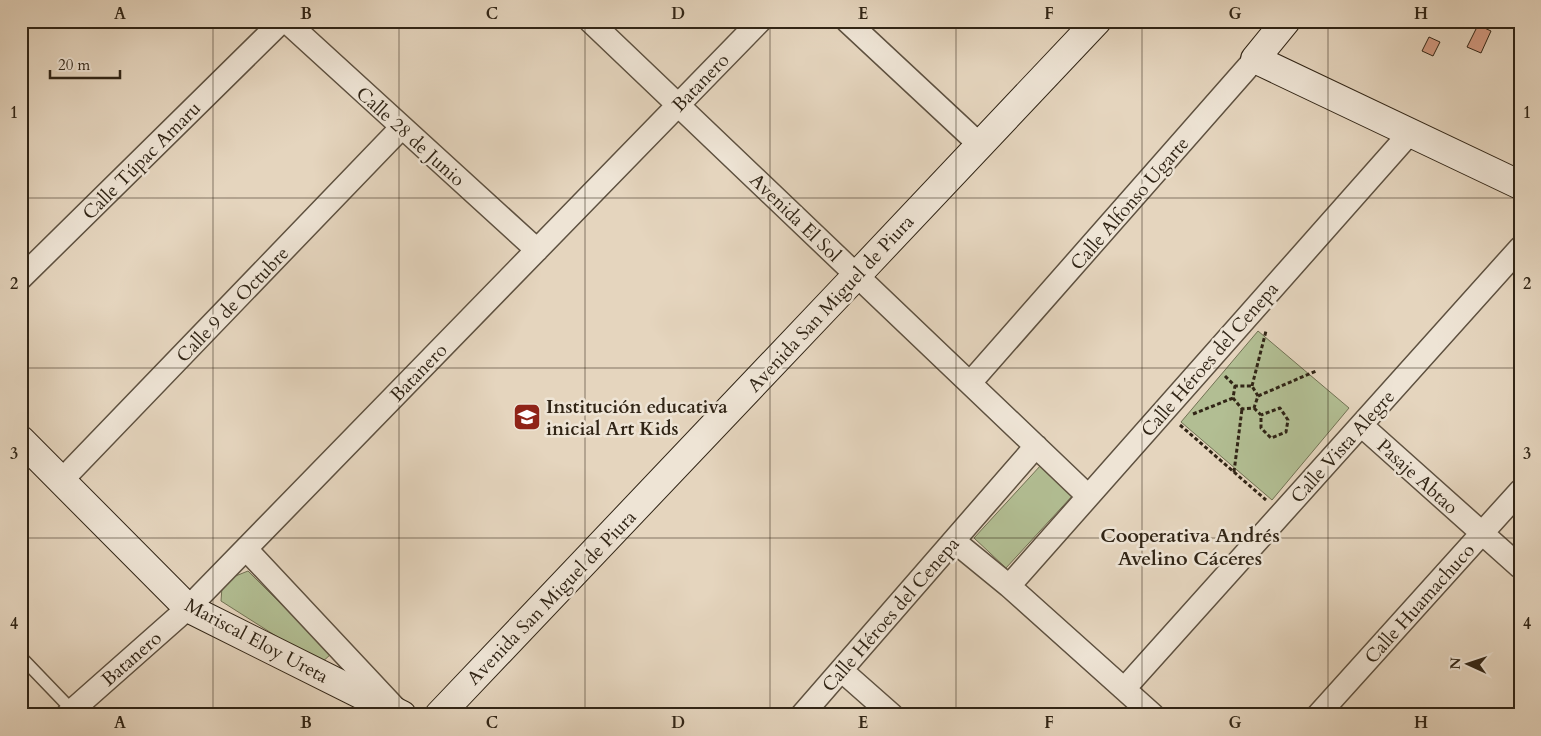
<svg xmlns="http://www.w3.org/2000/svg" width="1541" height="736" font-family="Cardo,serif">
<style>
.green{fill:#b2be93;stroke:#727254}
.building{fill:#d69d85;stroke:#312516}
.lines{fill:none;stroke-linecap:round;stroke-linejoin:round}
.lane-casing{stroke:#5e5140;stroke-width:14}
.street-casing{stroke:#5e5140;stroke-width:25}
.secondary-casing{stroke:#312516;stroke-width:30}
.path{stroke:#312516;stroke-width:3;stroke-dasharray:4 2.5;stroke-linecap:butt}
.lane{stroke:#eee4d5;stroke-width:11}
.street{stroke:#eee4d5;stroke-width:22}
.secondary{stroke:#eee4d5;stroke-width:28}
.grid{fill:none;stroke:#312516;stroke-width:1;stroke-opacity:0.55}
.labels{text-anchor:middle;stroke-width:5;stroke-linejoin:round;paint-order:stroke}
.street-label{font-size:19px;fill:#312516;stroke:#eee4d5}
.poi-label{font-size:19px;font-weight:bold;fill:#312516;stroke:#eee4d5;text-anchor:start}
.neighbourhood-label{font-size:20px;font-weight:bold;fill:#312516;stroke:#eee4d5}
.neatline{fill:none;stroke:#312516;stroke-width:2}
.grid-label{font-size:16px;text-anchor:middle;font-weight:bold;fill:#312516}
</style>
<rect width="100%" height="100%" fill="#e5d5be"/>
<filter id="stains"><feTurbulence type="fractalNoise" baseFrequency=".004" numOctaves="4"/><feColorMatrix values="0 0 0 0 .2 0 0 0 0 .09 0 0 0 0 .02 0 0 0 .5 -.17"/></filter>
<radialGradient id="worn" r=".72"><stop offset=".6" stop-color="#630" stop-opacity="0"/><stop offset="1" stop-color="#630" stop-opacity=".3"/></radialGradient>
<path class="green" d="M1258,331L1349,408L1272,500L1181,422Z
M1041,465L1073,495L1006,568L974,538Z
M248,571L331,654L320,664L221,601L222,587L233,577Z"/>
<path class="building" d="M1478,25L1491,31L1481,53L1467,47Z
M1429,37L1440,42L1433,56L1422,51Z"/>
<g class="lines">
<g class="lane-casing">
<path id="lane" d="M21,657L72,710"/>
</g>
<g class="street-casing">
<path id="street" d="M286,21L537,250
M590,21L1088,496
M847,21L980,145
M21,278L282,21
M970,383L1255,59
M1361,425L1520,567
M62,480L402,127
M954,541L1009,586L1153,715
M246,549L395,708
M1009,586L1410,133
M841,670L892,715
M1124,689L1520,248
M67,715L188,608L760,21
M802,715L1036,446
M1318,715L1520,491"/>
</g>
<g class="secondary-casing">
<path id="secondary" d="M1286,21L1255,59L1520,185
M21,440L188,608L402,715
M439,715L857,275L1097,21"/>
</g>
<path class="path" d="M1225,376L1235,386L1233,398L1242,409L1254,408L1258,396L1252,386H1235
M1252,386L1266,331
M1258,396L1316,371
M1254,408L1261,415V428L1271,438L1286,432L1288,420L1280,408L1261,415
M1193,414L1233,398
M1180,425L1266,500
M1234,472L1242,409"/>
<use href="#lane" class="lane"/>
<use href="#street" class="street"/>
<use href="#secondary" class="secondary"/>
</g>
<path class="grid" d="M213,21V715M399,21V715M585,21V715M770,21V715M956,21V715M1142,21V715M1328,21V715M21,198H1520M21,368H1520M21,538H1520"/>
<defs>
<g id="school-square" transform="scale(1.4375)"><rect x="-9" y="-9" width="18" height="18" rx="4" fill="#8f2418" stroke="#eee4d5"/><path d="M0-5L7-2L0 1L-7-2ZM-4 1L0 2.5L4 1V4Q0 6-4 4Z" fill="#fff"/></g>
</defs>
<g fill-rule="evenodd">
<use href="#school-square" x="527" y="417"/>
</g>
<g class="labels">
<g class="street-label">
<text transform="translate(700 82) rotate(-46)" y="7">Batanero</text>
<text transform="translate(411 136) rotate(42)" y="7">Calle 28 de Junio</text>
<text transform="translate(141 160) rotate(-45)" y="7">Calle Túpac Amaru</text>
<text transform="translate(1129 203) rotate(-49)" y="7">Calle Alfonso Ugarte</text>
<text transform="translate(796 217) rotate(44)" y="7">Avenida El Sol</text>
<text transform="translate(830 303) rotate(-47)" y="7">Avenida San Miguel de Piura</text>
<text transform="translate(232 304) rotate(-46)" y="7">Calle 9 de Octubre</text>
<text transform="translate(1209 359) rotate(-49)" y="7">Calle Héroes del Cenepa</text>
<text transform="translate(418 372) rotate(-46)" y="7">Batanero</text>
<text transform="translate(1342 446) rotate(-48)" y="7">Calle Vista Alegre</text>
<text transform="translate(1418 476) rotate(42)" y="7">Pasaje Abtao</text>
<text transform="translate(551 597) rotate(-46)" y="7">Avenida San Miguel de Piura</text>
<text transform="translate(1419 603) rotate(-48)" y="7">Calle Huamachuco</text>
<text transform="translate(890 614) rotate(-49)" y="7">Calle Héroes del Cenepa</text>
<text transform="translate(257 640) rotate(28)" y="7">Mariscal Eloy Ureta</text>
<text transform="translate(131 658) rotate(-41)" y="7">Batanero</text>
</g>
<g class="poi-label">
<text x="546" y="413">Institución educativa<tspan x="546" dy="22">inicial Art Kids</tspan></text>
</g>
<g class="neighbourhood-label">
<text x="1190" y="542">Cooperativa Andrés<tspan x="1190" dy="23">Avelino Cáceres</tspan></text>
</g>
</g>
<rect width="1541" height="736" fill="none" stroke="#e5d5be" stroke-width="55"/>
<g transform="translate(1468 664) rotate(273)" stroke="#eee4d5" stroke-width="4" paint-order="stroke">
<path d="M0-4L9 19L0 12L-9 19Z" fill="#312516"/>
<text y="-8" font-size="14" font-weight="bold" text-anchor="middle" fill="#312516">N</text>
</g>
<path d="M50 70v8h70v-8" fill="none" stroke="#312516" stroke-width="2.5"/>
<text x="58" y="70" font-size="15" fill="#312516" stroke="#eee4d5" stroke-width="4" paint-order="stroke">20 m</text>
<rect x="28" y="28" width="1486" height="680" class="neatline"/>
<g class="grid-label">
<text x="120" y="19">A</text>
<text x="306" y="19">B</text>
<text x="492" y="19">C</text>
<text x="678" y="19">D</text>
<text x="863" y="19">E</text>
<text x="1049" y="19">F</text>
<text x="1235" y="19">G</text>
<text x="1421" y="19">H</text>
<text x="14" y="118">1</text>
<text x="1527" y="118">1</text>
<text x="14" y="289">2</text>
<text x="1527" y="289">2</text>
<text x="14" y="459">3</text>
<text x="1527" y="459">3</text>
<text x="14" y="629">4</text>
<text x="1527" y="629">4</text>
<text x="120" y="728">A</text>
<text x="306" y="728">B</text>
<text x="492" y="728">C</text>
<text x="678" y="728">D</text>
<text x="863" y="728">E</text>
<text x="1049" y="728">F</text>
<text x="1235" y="728">G</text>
<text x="1421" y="728">H</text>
</g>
<rect width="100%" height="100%" filter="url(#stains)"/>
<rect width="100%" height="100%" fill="url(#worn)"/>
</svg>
